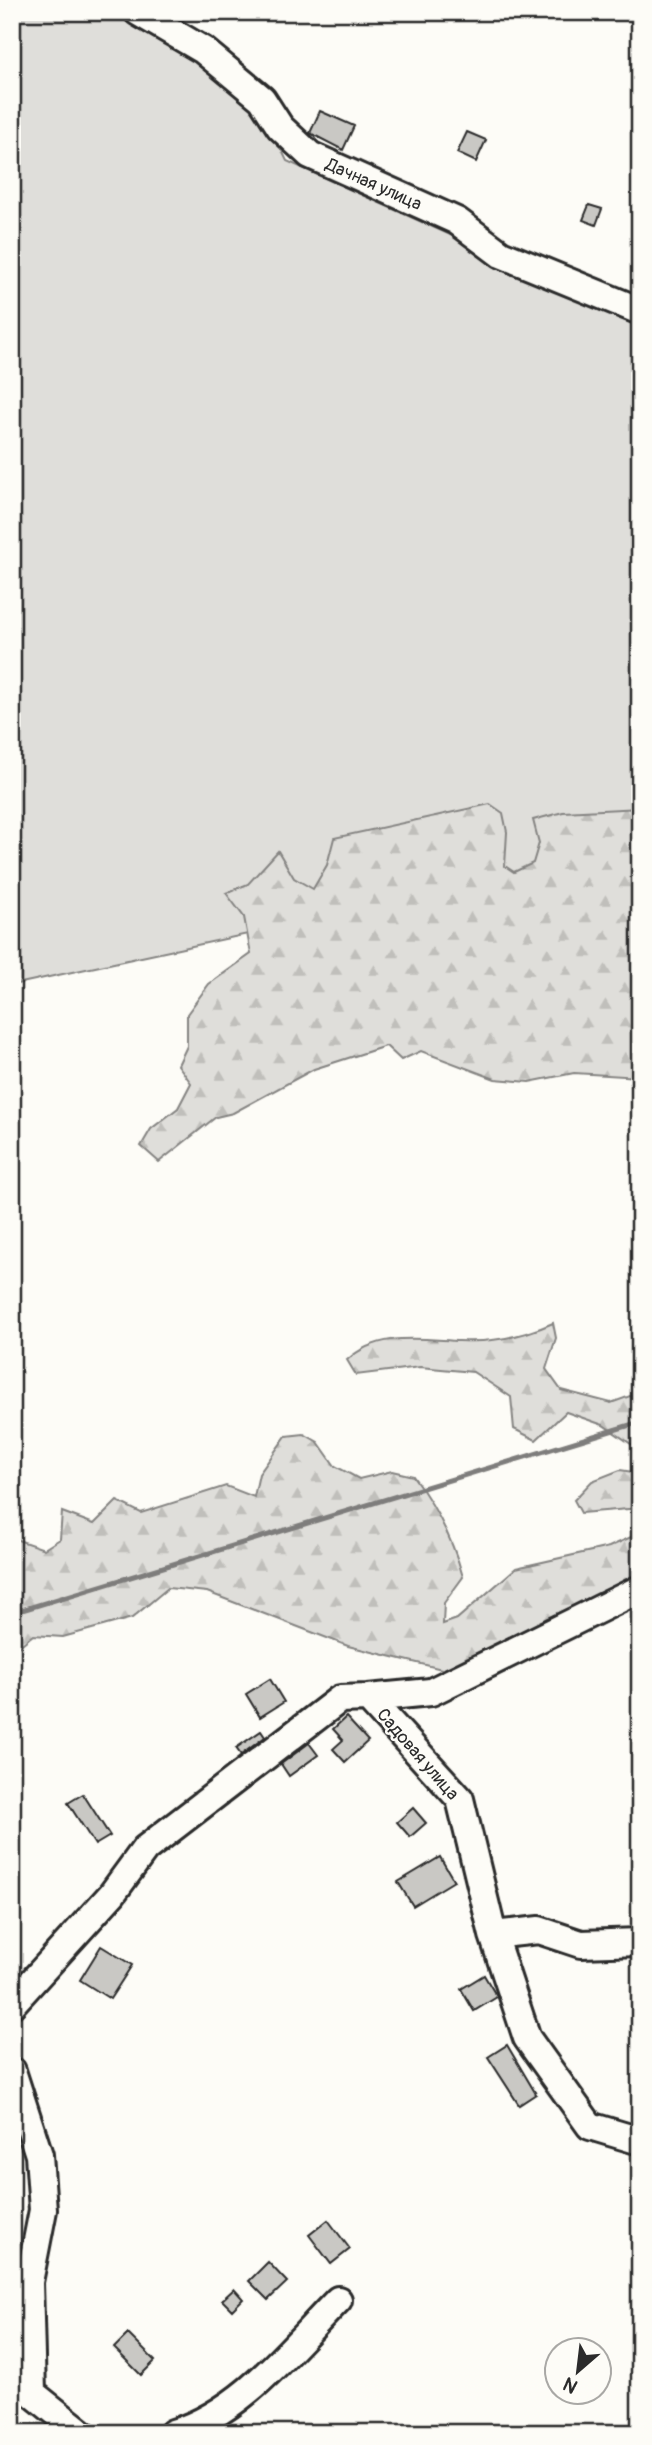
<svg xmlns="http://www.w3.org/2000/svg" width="652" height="2445" font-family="Pangolin,sans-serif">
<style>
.green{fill:#dfdeda;stroke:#858482;stroke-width:2}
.forest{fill:url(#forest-firs);stroke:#858482;stroke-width:2}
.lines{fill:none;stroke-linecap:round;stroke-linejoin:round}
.stream{stroke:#7e7d7b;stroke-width:5}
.building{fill:#c9c8c4;stroke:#2b2b2b;stroke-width:2}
.minor-casing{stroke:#2b2b2b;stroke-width:32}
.minor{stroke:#fdfcf7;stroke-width:26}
.labels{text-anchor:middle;stroke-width:5;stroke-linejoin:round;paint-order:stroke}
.street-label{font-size:18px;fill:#2b2b2b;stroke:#fdfcf7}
</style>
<defs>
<pattern id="forest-firs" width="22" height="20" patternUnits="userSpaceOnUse" patternTransform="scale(1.75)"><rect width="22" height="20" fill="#dfdeda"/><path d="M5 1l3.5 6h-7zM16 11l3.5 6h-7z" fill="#c0bfbb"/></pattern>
</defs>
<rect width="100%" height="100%" fill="#fdfcf7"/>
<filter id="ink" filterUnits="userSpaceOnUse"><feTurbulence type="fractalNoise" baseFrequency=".0143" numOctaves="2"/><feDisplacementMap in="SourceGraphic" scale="14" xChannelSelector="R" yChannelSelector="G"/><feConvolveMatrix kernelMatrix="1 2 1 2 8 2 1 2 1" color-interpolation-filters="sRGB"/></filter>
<g filter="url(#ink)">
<path class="green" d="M12,12H115L253,91L287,161L640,321V828L632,851L12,985Z"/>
<path class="forest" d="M490,804L503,813L507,832L505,866L514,872L533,863L539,843L533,820L563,812L640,808V1077L574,1073L529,1082L495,1079L421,1051L401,1060L386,1046L314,1069L233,1113L216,1117L159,1162L141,1146L151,1129L178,1108L191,1083L178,1065L187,1046V1014L209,984L251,954L244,917L226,893L248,884L278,851L294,878L313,889L327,865L334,838Z
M553,1323L556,1338L546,1369L561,1390L611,1403L630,1396L640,1399V1450L603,1425L566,1412L536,1440L514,1429L511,1397L473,1372L420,1367L356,1375L347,1360C379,1331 420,1339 459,1341C492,1343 524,1336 553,1323Z
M304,1434L318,1442L335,1466L359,1479L392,1471L413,1476C436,1507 453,1540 463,1577L444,1603L443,1624L457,1619L516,1568L609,1547L640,1533V1578L450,1671L348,1646L207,1592L168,1588L132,1618L63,1637L33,1635L12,1652V1538L44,1549L60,1539L62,1512L94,1524L117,1501L141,1513L226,1486L254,1497L259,1474L286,1436Z
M620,1470L640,1473V1508L581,1513L574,1500L592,1481Z"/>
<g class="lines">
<path class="stream" d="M12,1613L640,1422"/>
</g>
<path class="building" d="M320,111L354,126L343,150L310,133Z
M467,132L486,140L476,162L457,153Z
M589,205L602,209L596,225L583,220Z
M270,1679L284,1702L260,1717L246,1694Z
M346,1717L368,1741L345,1762L333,1749L343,1740L333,1729Z
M261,1731L265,1737L241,1755L236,1748Z
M309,1743L318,1755L289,1776L281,1764Z
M83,1794L110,1836L95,1845L68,1803Z
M413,1808L426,1823L410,1837L397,1822Z
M440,1857L454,1881L413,1906L398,1882Z
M101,1946L132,1965L110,1999L80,1980Z
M484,1975L497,1997L474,2011L461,1989Z
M507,2045L536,2094L519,2105L488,2057Z
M328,2220L350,2249L331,2264L309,2235Z
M268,2262L287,2282L268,2300L249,2281Z
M234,2289L243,2299L232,2310L222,2300Z
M128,2334L155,2361L141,2375L114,2348Z"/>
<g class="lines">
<g class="minor-casing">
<path id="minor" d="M138,12L203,50L262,99L280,127L310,155L457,221L501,254L640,311
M368,1698L431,1692L640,1589
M493,1935L539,1930L581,1944L640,1942
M12,2004L112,1894L145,1849L340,1699L368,1698L460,1799L493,1935L527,2038L590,2126L640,2141
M12,2071L39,2155L43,2210L29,2282L32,2393
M32,2393L82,2433
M173,2433C242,2412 289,2350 338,2300"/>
</g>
<use href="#minor" class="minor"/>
</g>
</g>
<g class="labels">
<g class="street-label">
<text transform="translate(374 184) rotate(24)" y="6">Дачная улица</text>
<text transform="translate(418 1754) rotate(49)" y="6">Садовая улица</text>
</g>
</g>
<rect width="652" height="2445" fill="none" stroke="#fdfcf7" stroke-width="42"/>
<rect x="21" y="21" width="610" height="2403" fill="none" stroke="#2b2b2b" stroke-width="2.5" filter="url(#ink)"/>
<g transform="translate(578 2371) rotate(208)"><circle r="33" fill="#fdfcf7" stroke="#a9a8a5" stroke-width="2"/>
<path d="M0-5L12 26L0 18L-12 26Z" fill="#2b2b2b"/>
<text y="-10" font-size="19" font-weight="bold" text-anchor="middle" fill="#2b2b2b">N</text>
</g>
</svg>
